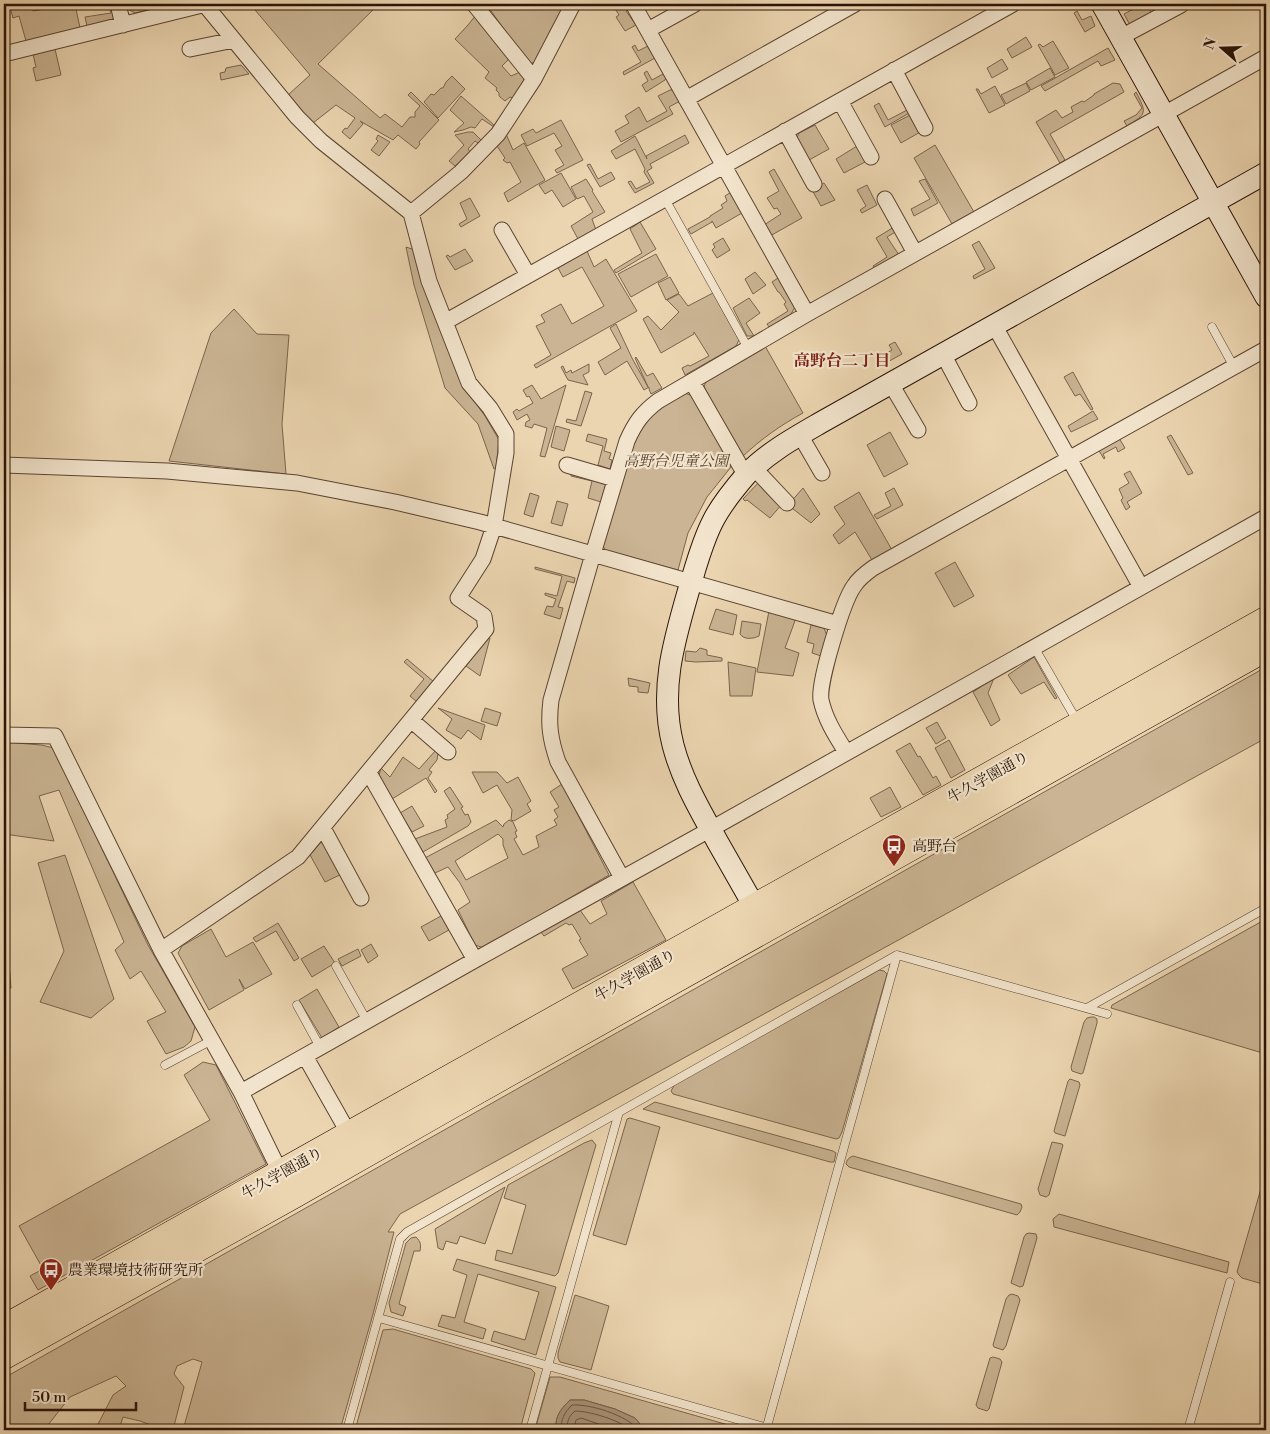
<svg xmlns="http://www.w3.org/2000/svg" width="1270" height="1434" font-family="'Libre Bodoni','Noto Serif JP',serif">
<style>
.green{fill:#cab493;stroke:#7a644d;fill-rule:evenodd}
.water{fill:#a99377;stroke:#76604a}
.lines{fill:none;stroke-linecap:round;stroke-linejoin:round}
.shore{stroke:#6a533f;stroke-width:1}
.lane-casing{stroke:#5a4431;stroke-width:9}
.street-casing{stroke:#5a4431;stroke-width:17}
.secondary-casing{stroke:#2a1307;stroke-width:23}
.highway-casing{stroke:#2a1307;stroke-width:29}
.lane{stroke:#f2e4cc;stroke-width:8}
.street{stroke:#f2e4cc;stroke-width:15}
.secondary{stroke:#f2e4cc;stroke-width:21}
.highway{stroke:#ebd5b0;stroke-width:28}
.labels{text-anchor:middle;stroke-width:4.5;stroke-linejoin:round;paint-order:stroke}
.park-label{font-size:15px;font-style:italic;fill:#5a4331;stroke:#f2e4cc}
.street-label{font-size:15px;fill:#2a1307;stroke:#f2e4cc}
.poi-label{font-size:15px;fill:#2a1307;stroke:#f2e4cc;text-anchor:start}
.neighbourhood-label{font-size:16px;font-weight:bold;fill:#7a1f14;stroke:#f2e4cc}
</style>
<rect width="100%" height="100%" fill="#ebd5b0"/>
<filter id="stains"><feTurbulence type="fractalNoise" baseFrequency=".004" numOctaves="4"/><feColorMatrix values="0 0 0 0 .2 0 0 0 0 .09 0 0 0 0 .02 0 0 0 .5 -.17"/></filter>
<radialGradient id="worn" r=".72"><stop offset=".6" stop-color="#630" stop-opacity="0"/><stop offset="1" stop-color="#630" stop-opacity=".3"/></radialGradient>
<path class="green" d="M9,4H31L33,11L75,4L80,28L26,41L19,16L13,18Z
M109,4H112L114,18L110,21L87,26L85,17L111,13Z
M126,4H155L156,8L135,13L128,9Z
M250,4H379L318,64L380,118L385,114L402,127L410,117H415V112L420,106L408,95L411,92L439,120L419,142L420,144L416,149L398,135L393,140L360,121L363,124L350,139L342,132L345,128L347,129L355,118L336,105L313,123L288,95L310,75Z
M486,4H566L535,62L529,64Z
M612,4H624L628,10L626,11L636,25L625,31L616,17L619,15Z
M1143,4H1147L1152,14L1130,25L1124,14Z
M1077,11L1082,20L1091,16L1095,26L1085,32L1074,13Z
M476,15L508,56V60L502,66L511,76L520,72L523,74L524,81L513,98L510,97L505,101L499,96V93L496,90L497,88L485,78L489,72L455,39L468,25Z
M1026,37L1032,47L1012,58L1007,49Z
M1053,41L1069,68L1055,75L1038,45L1040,44L1043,47Z
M635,45L638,51L648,46L655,58L624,75L623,72L641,62L632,47Z
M1108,48L1115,60L1101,66L1098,61L1045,91L1041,86Z
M55,49L61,75L36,81L33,68L36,67L33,54Z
M1002,59L1008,69L992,78L987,68Z
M241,65L249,74L221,80L220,73L225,72L226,68Z
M1050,68L1055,77L1031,90L1026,82Z
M647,71L652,80L663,74L666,78L665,80L646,92L642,85L648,81L644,73Z
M452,76L465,89L438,118L424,102L431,94L434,95L441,88H443L446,82Z
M1026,83L1030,91L1006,104L1001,95Z
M1113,83L1120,84L1124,92L1050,134L1065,160L1060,163L1036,122L1056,110L1062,118L1073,112L1071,107L1082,101L1084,102L1094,95V94Z
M995,86L1005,105L989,113L976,89H978L981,94Z
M670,90H673L680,101L669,107L673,114L621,142L615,131L629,123L625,116L639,107L647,122L667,111L658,96Z
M1136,92C1147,113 1147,114 1127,126L1124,121L1136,115L1142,108L1134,94Z
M461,96L494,125V127L482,119L475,128L471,127L463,130L454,132L464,123L450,110Z
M879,103L888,120L909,109L911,112L885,127L874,106Z
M912,114L922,131L901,143L891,125Z
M561,120L583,160L557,173L555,170L564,165L555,150L562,146L554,133L527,146L521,135L533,129L536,133Z
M815,125L829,149L809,160L796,140L799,133Z
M468,132H473L481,140L478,143L475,141L468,149L471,153L455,166L449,161L464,145L455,135Z
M506,134L513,150L524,143L545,180L508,202L504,193L521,182L510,162L507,163L503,160L505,158L497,146Z
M378,135L390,142L379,156L371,150L378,141L376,139Z
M685,135L689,143L650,164L652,168L647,171L654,183L635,193L628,182L631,181L636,189L650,182L644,172L645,169L635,149L616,159L611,151L635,136L647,159L646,156Z
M935,145L974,212L952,224L914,158Z
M857,146L867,161L844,173L836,159Z
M590,164L598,179L611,172L615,179L600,187L587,165Z
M774,169L802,218L770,236L764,225L781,214L777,208L774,209L767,198L779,191L769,172Z
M561,173L576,199L563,207L552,190L545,194L539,185Z
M586,179L593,190L592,191L605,212L592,219L596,230L578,239L571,226L593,212L584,196L577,199L571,187Z
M925,179L938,203L914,216L911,209L930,199L919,181Z
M824,183L835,200L821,206L812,190Z
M867,185L877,205L862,213L860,210L866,206L857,190Z
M731,192L742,213L716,228L712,221V222L691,234L688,229L710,217V216L723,208L721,205L727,201L725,196Z
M470,198L480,216L461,227L459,224L467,219L460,203Z
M640,222L656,249L616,273L614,270L642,253L630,229Z
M894,227L897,231L887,237L899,255L874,268L873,266L887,257L876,238Z
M723,238L730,250L717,258L712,250L715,247L713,244Z
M979,241L995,268L974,279L973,276L985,269L972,245Z
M406,247L415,250L463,386L485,416L499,440L496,468L494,469L478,424L445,388L414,285Z
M465,249L473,261L455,270L446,256L448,255L450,257Z
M587,251L594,267L606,259L637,311L536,368L534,365L551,355L536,326L545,322L541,315L561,304L572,324L604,306L582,267L563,277L558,268Z
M656,254L668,276L631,297L618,274Z
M755,272L766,285L753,294L745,279Z
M670,277L679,293L666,300L658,283Z
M778,278L795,307L791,314L769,327L767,324L788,311L784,304L786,302L779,292H778L772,282Z
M713,293L739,340L736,346L685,375L682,368L688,365L690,366L709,356L694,332V334L661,353L643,319L648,316L661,330L679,312L667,300L679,294L688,306Z
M749,298L760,313L746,323L754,336H747L733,308Z
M234,309L257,334L289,335L282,424L286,474L169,461L211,333Z
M616,324L632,358L648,387L635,358L636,357L647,376L653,373L662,388L651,394L649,389V387L644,390L627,361L605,375L598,362L621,348L610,328Z
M895,342L902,354L884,364L880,357L892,350L889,345Z
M765,346L803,413C781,425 761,439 742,457L704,387L706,381Z
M589,364V372L583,375L588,385L568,380L561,367L563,366L566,373L571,370L572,373Z
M1073,372L1093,409L1091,410L1080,394L1075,396L1064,377Z
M532,385L541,399L566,385L545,457L540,456L547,428L534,424L532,428L525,426L526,422L530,420L527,414L517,420L513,412L517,409L519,411L533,403L529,396L527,397L523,390Z
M585,391L592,393L581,426L566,422L567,419L576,421Z
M685,393L695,397L731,467L707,497L688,533L678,570L605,550L602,543L634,439L644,423L657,411Z
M1093,411L1098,419L1071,432L1068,426Z
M556,426L570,430L564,451L551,447Z
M890,432L908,464L884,477L867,445Z
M588,434L607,439L604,451L611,453L609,459L612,460L610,469L598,465L603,446L586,441Z
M1171,435L1193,473L1188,475L1167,437Z
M1119,438L1125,448L1118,452L1116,447L1103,454L1105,458L1104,459L1098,449Z
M1130,471L1142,493L1127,502L1130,507L1126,510L1121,500L1123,498L1119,489L1129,483L1124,474Z
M571,474L606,483L601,502L588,498L592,481L571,476Z
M759,482L783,503L770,518L747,500L745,501L743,499Z
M803,488L820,514L811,523L788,505Z
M894,488L903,505L877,519L874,515L891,506L885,493Z
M859,492L892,550L872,560L855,532L839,544L833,535L845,524L834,507Z
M530,493L539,496L533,517L524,514Z
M557,501L568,504L562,526L551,523Z
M955,562L974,596L954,607L935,573Z
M535,567L575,578L574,583L567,581L558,607L563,608L560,619L544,614L547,606L553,607L556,599L545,595V593L557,596L562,576L535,569Z
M716,609L737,615L733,635L709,629Z
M769,611L796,618L785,648L799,653L793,676L757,672Z
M742,621L761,624L759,636C753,639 744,640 740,634Z
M811,625L824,628L827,636L821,656L812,653L814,644L807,642Z
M487,637L490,638L480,676L466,666Z
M700,648L707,650V655L722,658V661L696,662L685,661L686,651L696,652Z
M1034,657L1057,698L1055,699L1044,682L1021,694L1008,675Z
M407,659L434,682L417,702L410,696L424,679L404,662Z
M728,662L756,668L752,696H730Z
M1266,667V738L400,1214L388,1232H394L373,1314L340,1430H183L202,1362L193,1359L177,1366L174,1374L184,1387L173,1430H159V1428L140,1421L123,1417L119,1430H95L113,1395L126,1386L116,1376L70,1397L48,1425L51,1430H4V1378Z
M628,678L650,683L648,693L638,692V687L629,686Z
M994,678L988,693L1000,720L991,726L973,692Z
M438,708L485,725L481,740L468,730L461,739L446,730L452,719Z
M485,708L501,713L497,726L481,721Z
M937,722L946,738L936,744L926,728Z
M949,740L965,770L951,778L935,748Z
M4,742L41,745L54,748L148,945L195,1027L191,1041L184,1047L166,1054L147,1021L166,1012L141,971L130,979L115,950L124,942L59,790L39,796L54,841L4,834Z
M910,743L918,757L920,756L933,778L936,776L941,785L923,795L896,751Z
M436,750L438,753L437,760L429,770L432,772L428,778L437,791L435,793L426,778L392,799L379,775L381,768L390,777L403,757L419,769Z
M472,772H497L507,783L518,777L531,801L527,804L531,811L514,821L511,820L512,810L497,785L483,793Z
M562,784L609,875L484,948L475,945L458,910L470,902L460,883L448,867L435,873L425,858L496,820L503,827L504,824L509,820L513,822L517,831L515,832L517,837L514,839L523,855L539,847L536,836L557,825L554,820L558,817L554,810L559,807L550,792ZM498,834L503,839V845L508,858L466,880L455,861Z
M450,787L463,807L461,808L465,815L468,814L471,822L468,826L423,852L415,839L447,827L445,820L448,818L447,815L455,809L444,791Z
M890,787L901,807L881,817L870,798Z
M412,806L424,826L412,832L400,813Z
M321,842L326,844L344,873L325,882L310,855Z
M65,855L114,999L91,1018L40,1002L64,951L38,863Z
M633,882L666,940L573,989L562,969L588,955L579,940L581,939L572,924L569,925L566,923L544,936L540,931L580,910L590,924L607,914L601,901Z
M4,901L11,988L4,990Z
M441,916L449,930L429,941L421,927Z
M1266,919V1054L1111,1008L1112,1005Z
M278,923L299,958L294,961L276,931L256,942L253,938Z
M211,929L226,957L253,942L272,974L245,989L239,979L244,990L209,1010L178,953L182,946Z
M371,944L378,956L368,963L361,950Z
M324,946L335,963L312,977L301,959Z
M358,949L361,956L342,966L338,959Z
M879,970L884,971L887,974L842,1132L839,1138L836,1139L673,1094L671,1091L675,1084Z
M317,989L339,1027L322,1038L299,1000Z
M1091,1017H1094L1097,1019V1023L1083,1073L1081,1074L1072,1071L1071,1067L1084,1022L1087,1018Z
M203,1062L216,1065L266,1164L38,1290L30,1276L43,1269L19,1226L210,1120L184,1075Z
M1070,1079L1079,1082L1080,1085L1065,1136L1055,1133L1054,1131L1068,1081Z
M655,1102L833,1151L836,1153L834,1162H830L643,1109Z
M630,1118L660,1127L626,1245L593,1235L627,1119Z
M592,1140L596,1145L558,1273L555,1276L495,1260L497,1250L512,1254L526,1205L504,1198L508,1185L584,1143Z
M1052,1142L1062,1144L1063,1145L1049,1195L1046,1197L1040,1195L1038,1189Z
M853,1156L1021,1204L1022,1207L1020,1212L1017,1215L849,1167L846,1164C847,1160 848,1158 853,1156Z
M1266,1171V1202L1263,1204L1266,1210V1285L1242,1278L1239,1275L1237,1272Z
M505,1187L485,1244L460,1236L457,1244L446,1241L443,1250L438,1248L435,1229Z
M1059,1214L1229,1262L1227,1273L1054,1227L1053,1219Z
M1029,1233L1036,1234L1037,1238L1023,1286L1020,1287L1011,1283L1024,1237L1026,1234Z
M416,1237C421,1242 421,1245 420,1251H414L399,1304L406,1307L403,1316L391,1312L389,1303L406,1243L411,1238Z
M457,1259L556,1287L536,1355L491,1341L494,1331L525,1340L539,1292L478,1274L464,1322L486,1329L483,1339L438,1326L442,1315L455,1318L467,1275L453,1270Z
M1012,1294L1018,1296L1020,1300L1006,1346L1003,1350L994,1347L993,1345L1006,1299L1009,1295Z
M575,1295L609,1306L591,1370L560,1362L558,1358V1353Z
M393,1329L531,1369L535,1373L520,1430H384L372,1427L371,1430H355L383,1330Z
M993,1357L1000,1359L1002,1362L989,1409L987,1411L978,1408L976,1405L990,1358Z
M550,1377H560L746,1430H645L635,1418L615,1409L584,1400H570C560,1410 555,1416 556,1430H535Z"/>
<path class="water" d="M570,1400H584L615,1409L635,1418L645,1430H556C555,1416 560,1410 570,1400Z"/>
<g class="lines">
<path class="shore" d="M561,1430C561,1419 564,1413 572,1405C591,1404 626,1415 639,1430
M567,1430C567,1422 568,1417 575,1411C588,1411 621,1420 630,1430
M575,1430V1424L576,1420L581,1418L616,1430"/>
<g class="lane-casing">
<path id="lane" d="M665,199L748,348
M1212,327L1234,367
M1034,647L1073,714
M336,966L367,1021
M297,1005L320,1047
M1087,1008L1266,908
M165,1065L212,1040
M379,1318L775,1430
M347,1430L400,1239L407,1232L897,955L1107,1014
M530,1430L619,1112
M766,1430L897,955
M1188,1430L1230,1282"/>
</g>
<g class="street-casing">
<path id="street" d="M118,4L123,25
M474,4L534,79
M633,4L807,314
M648,30L695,4
M1121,37L1181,5
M190,49L234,40
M4,54L202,5L206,6L297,117L321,141L411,213L429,281L469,383L490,408L506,434V453L494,526L483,559L458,598L484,616L486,629L298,857L161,950
M894,70L925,128
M686,99L855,4
M840,101L871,157
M785,131L814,184
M885,199L915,253
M411,213L461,172L498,134L534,79L573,4
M502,230L528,275
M445,322L1013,4
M994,325L1141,587
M943,354L969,403
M692,382L746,476
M891,384L918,430
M800,435L822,473
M4,465L167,471L297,483L395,502L480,522L838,624
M567,465L615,479
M754,468L787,503
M411,720L448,752
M4,735L55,736L161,950L241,1092L283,1178
M846,752C836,736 825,719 821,700C818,683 843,601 854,586C859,578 866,573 873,568L1266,349
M369,773L475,960
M323,828L361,898
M622,878L558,762C550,739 548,724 551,700L593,554L627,441C635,423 642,413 658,401L807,314L1266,57
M305,1056L344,1125
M241,1092L475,960L711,829L1266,517"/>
</g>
<g class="secondary-casing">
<path id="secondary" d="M1102,4L1266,297
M762,920C747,894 732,867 717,841C700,810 682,780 673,745C659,690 674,641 689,589C696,566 702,542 713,521C721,505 734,489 746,475C767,453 794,438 820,423L1266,173"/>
</g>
<g class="highway-casing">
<path id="highway" d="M4,1329L1266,621
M4,1355L292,1195L450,1105L1266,647"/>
</g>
<use href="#lane" class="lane"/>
<use href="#street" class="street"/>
<use href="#secondary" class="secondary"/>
<use href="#highway" class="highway"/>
</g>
<defs>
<g id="bus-pin" transform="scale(1.25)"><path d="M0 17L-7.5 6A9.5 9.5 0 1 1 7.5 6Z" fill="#8f2418" stroke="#f2e4cc"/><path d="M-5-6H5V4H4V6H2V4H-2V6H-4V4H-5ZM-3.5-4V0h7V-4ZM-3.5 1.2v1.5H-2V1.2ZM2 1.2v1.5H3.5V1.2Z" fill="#fff"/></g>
</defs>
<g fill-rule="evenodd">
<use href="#bus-pin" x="894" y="846"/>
<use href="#bus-pin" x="51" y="1270"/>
</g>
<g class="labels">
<g class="park-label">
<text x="676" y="466">高野台児童公園</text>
</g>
<g class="street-label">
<text transform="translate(988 777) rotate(-29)" y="5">牛久学園通り</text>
<text transform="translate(635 975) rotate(-29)" y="5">牛久学園通り</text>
<text transform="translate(282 1173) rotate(-29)" y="5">牛久学園通り</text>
</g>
<g class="poi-label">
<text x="912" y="851">高野台</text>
<text x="68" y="1275">農業環境技術研究所</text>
</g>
<g class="neighbourhood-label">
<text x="842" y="366">高野台二丁目</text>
</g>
</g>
<rect width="1270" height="1434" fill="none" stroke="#ebd5b0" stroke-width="20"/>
<rect x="5" y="5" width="1260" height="1424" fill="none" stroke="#2a1307" stroke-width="2.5"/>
<rect x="10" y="10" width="1250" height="1414" fill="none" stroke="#2a1307"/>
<g transform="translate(1222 48) rotate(290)" stroke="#f2e4cc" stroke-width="4" paint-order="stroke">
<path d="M0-4L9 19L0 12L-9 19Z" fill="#2a1307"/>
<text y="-8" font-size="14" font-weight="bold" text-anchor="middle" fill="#2a1307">N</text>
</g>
<path d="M25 1402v8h111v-8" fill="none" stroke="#2a1307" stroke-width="2.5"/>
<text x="32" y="1402" font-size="15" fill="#2a1307" stroke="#f2e4cc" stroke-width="4" paint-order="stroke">50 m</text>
<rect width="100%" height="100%" filter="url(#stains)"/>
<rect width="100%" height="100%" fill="url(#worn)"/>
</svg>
